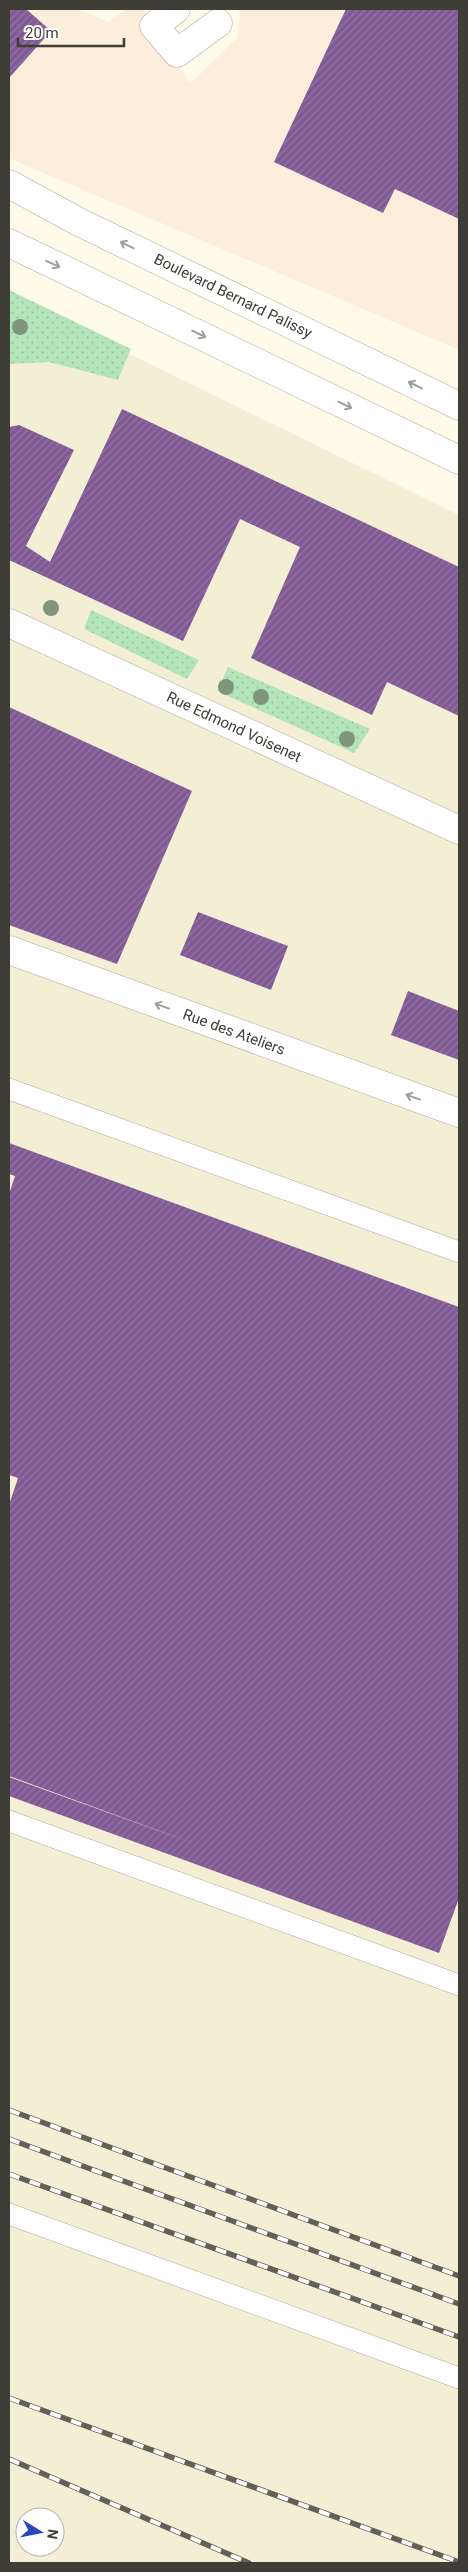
<svg xmlns="http://www.w3.org/2000/svg" width="468" height="2572" font-family="Roboto,sans-serif">
<style>
.commercial{fill:#fdeddb}
.built{fill:#f4eed5;fill-rule:evenodd}
.grass{fill:url(#grass-dots)}
.building{fill:url(#building-hatch)}
.lines{fill:none;stroke-linecap:round;stroke-linejoin:round}
.service-casing{stroke:#aeaa9a;stroke-width:22}
.minor-casing{stroke:#aeaa9a;stroke-width:29}
.secondary-casing{stroke:#aeaa9a;stroke-width:29}
.service{stroke:#fff;stroke-width:21}
.minor{stroke:#fff;stroke-width:28}
.secondary{stroke:#fff;stroke-width:28}
.rail-casing{stroke:#626057;stroke-width:5.5}
.rail{stroke:#fff;stroke-width:4;stroke-dasharray:11;stroke-linecap:butt}
.tree{fill:#7f967c}
.oneway{stroke:#9e9e9a}
.labels{text-anchor:middle;stroke-width:5;stroke-linejoin:round;paint-order:stroke}
.street-label{font-size:15px;fill:#3e3d36;stroke:#fff}
</style>
<defs>
<pattern id="grass-dots" width="8" height="8" patternUnits="userSpaceOnUse" patternTransform="scale(1.25)"><rect width="8" height="8" fill="#b3e5b9"/><path d="M2 2h.1M6 6h.1" fill="none" stroke="#9bc5a0" stroke-width="1.8" stroke-linecap="round"/></pattern>
<pattern id="building-hatch" width="6" height="6" patternUnits="userSpaceOnUse" patternTransform="scale(1.25)"><rect width="6" height="6" fill="#815a95"/><path d="M-1 1l2-2M0 6l6-6M5 7l2-2" fill="none" stroke="#9275a0"/></pattern>
</defs>
<rect width="100%" height="100%" fill="#fffae9"/>
<path class="commercial" d="M9,9H78L108,22L126,9H143L190,84L237,38L240,9H459V350L9,158Z"/>
<path class="built" d="M9,295L459,515V2563H9ZM25,2517H55V2547H25Z"/>
<path class="grass" d="M9,290L131,349L118,380L49,362L9,364Z
M91,610L199,660L187,679L84,629Z
M228,667L370,729L354,753L217,691Z"/>
<path class="building" d="M9,9H26L51,31L9,78Z
M346,9H459V219L395,189L383,213L274,162Z
M122,409L459,567V716L387,682L372,715L251,658L300,547L240,519L183,641L9,560V427L19,425L74,450L26,546L50,562Z
M9,707L192,791L117,964L9,925Z
M198,912L288,946L271,990L180,955Z
M408,991L459,1011V1060L391,1035Z
M9,1143L459,1307V1898L439,1953L9,1796V1777L198,1845L9,1776V1505L18,1478L9,1475V1194L15,1176L9,1174Z"/>
<g class="lines">
<g class="service-casing">
<path id="service" d="M9,1089L459,1252
M9,1821L459,1985
M9,2214L459,2378"/>
</g>
<g class="minor-casing">
<path id="minor" d="M176,9L154,26L177,53L218,23
M9,623L459,830
M9,950L459,1113"/>
</g>
<g class="secondary-casing">
<path id="secondary" d="M9,184L79,222L459,406
M9,243L459,460"/>
</g>
<use href="#service" class="service"/>
<use href="#minor" class="minor"/>
<use href="#secondary" class="secondary"/>
<g class="rail-casing">
<path id="rail" d="M9,2110L459,2276
M9,2139L459,2304
M9,2174L459,2337
M9,2398L459,2562
M9,2459L249,2563"/>
</g>
<use href="#rail" class="rail"/>
</g>
<g class="tree">
<circle cx="20" cy="327" r="8"/>
<circle cx="51" cy="608" r="8"/>
<circle cx="226" cy="687" r="8"/>
<circle cx="261" cy="697" r="8"/>
<circle cx="347" cy="739" r="8"/>
</g>
<defs><path id="oneway-shaft" d="M-6 0H5M1.5-3L5.5 0L1.5 3" fill="none" stroke-width="1.6" stroke-linecap="round" stroke-linejoin="round" transform="scale(1.25)"/></defs>
<g class="oneway">
<use href="#oneway-shaft" transform="translate(127 245) rotate(-154)"/>
<use href="#oneway-shaft" transform="translate(53 264) rotate(25)"/>
<use href="#oneway-shaft" transform="translate(199 334) rotate(26)"/>
<use href="#oneway-shaft" transform="translate(415 385) rotate(-154)"/>
<use href="#oneway-shaft" transform="translate(345 405) rotate(26)"/>
<use href="#oneway-shaft" transform="translate(162 1006) rotate(-160)"/>
<use href="#oneway-shaft" transform="translate(413 1097) rotate(-160)"/>
</g>
<g class="labels">
<g class="street-label">
<text transform="translate(233 296) rotate(26)" y="5">Boulevard Bernard Palissy</text>
<text transform="translate(234 727) rotate(25)" y="5">Rue Edmond Voisenet</text>
<text transform="translate(234 1032) rotate(20)" y="5">Rue des Ateliers</text>
</g>
</g>
<rect width="468" height="2572" fill="none" stroke="#3e3d36" stroke-width="20"/>
<g transform="translate(40 2532) rotate(100)"><circle r="24" fill="#ffffff" stroke="#b2b1af"/>
<path d="M0-4L9 19L0 12L-9 19Z" fill="#274aba"/>
<text y="-8" font-size="14" font-weight="bold" text-anchor="middle" fill="#3e3d36">N</text>
</g>
<path d="M18 38v8h106v-8" fill="none" stroke="#3e3d36" stroke-width="2.5"/>
<text x="25" y="38" font-size="15" fill="#3e3d36" stroke="#ffffff" stroke-width="4" paint-order="stroke">20 m</text>
</svg>
